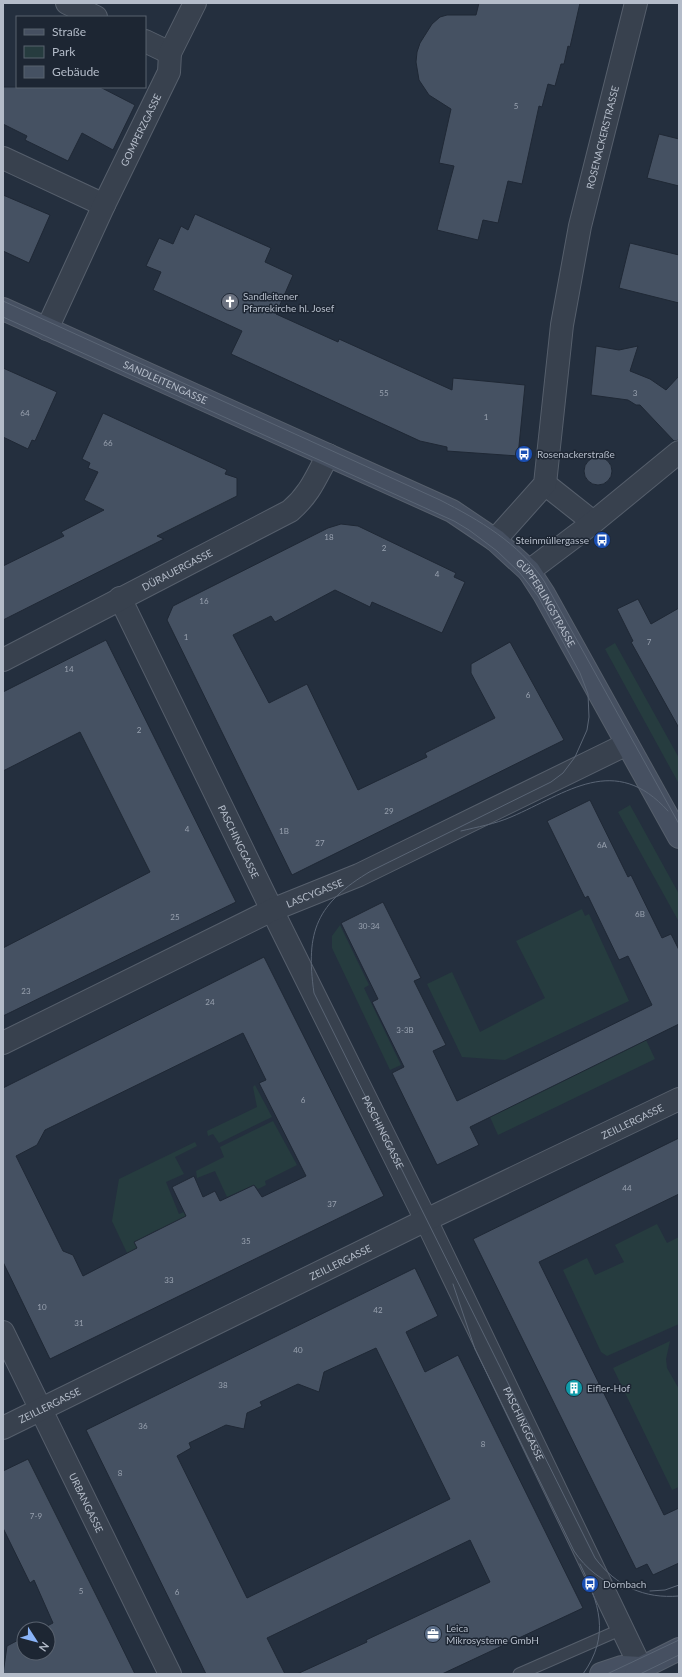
<svg xmlns="http://www.w3.org/2000/svg" width="682" height="1677" font-family="Lato,sans-serif">
<style>
.green{fill:#263c3f}
.building{fill:#455162;stroke:#1f2835;fill-rule:evenodd}
.lines{fill:none;stroke-linecap:round;stroke-linejoin:round}
.service-casing{stroke:#565f6c;stroke-width:13}
.minor-casing{stroke:#565f6c;stroke-width:24}
.secondary-casing{stroke:#565f6c;stroke-width:24}
.service{stroke:#38414e;stroke-width:11}
.minor{stroke:#38414e;stroke-width:22}
.secondary{stroke:#465061;stroke-width:22}
.tram{stroke:#5a6575;stroke-width:1}
.labels{text-anchor:middle;stroke-width:3;stroke-linejoin:round;paint-order:stroke}
.number-label{font-size:8px;fill:#98a1af}
.street-label{font-size:10px;fill:#b4bcc9;stroke:#1d2633}
.poi-label{font-size:10px;fill:#b4bcc9;stroke:#1d2633;text-anchor:start}
</style>
<rect width="100%" height="100%" fill="#242f3e"/>
<path class="green" d="M615,643L679,758V784L605,649Z
M630,805L679,894V922L618,812Z
M582,909L585,916L589,914L629,1001L505,1060L462,1057L427,984L452,972L480,1032L545,998L516,941Z
M340,925L369,985L364,988L401,1065L390,1070L332,948V936Z
M646,1040L655,1059L498,1135L490,1117Z
M255,1085L272,1117L219,1143L213,1134L208,1136L207,1131L257,1107L253,1087Z
M273,1121L297,1165L265,1181L266,1185L258,1189L254,1185L227,1197L215,1171L197,1178L196,1171L224,1157L220,1147Z
M195,1142L197,1146L175,1157L184,1174L166,1182L179,1214L184,1212L189,1224L157,1230L135,1242L138,1248L127,1253L112,1221L119,1179Z
M657,1224L667,1243L679,1237V1324L607,1356L601,1352L563,1270L587,1258L595,1275L624,1262L615,1245Z
M670,1341L666,1359L667,1368L679,1389V1487L672,1490L613,1368Z"/>
<path class="building" d="M479,3H580L570,47L568,46L564,64H561L555,86L548,84L542,107L539,106L522,184L508,181L498,223L483,220L478,240L437,230L454,166L439,163L451,109L429,95L419,80L416,62L417,52L420,43L432,24L440,17L447,15H476Z
M3,87H100L135,105L113,150L82,133L68,161L25,140L27,136L3,124Z
M659,134L679,139V186L647,178Z
M3,195L50,215L29,263L3,251Z
M195,214L271,248L265,262L293,275L276,314L338,342L339,339L452,390L453,378L525,385L518,456L447,451V447L420,441L231,354L242,331L153,290L161,272L146,266L159,238L173,244L181,226L188,230Z
M630,243L679,255V303L619,288Z
M596,346L619,350L638,346L630,371L650,379L666,390L679,376V440L674,441L640,405H636L628,400L591,395Z
M3,368L57,392L35,441L32,440L28,449L3,437Z
M103,413L227,470L225,474L237,478V496L157,536L164,539L3,620V566L64,536L61,532L104,510L84,500L98,472L88,468L90,463L82,459Z
M584 471a14 14 0 1 1 28 0a14 14 0 1 1-28 0Z
M341,524L358,526L456,573L454,577L465,582L442,633L372,602L370,607L335,590L275,622L271,616L233,635L269,703L307,684L358,790L427,757L425,753L495,718L471,673V664L510,642L564,740L292,875L167,620L173,606L328,528Z
M638,599L651,624L679,608V728L631,642L633,641L617,609Z
M106,640L236,902L3,1016V948L150,872L80,732L3,771V692Z
M590,800L628,877L631,875L662,938L671,934L679,950V1024L470,1127L479,1145L437,1165L392,1073L404,1067L372,1002L378,999L341,923L383,902L421,978L414,981L446,1045L433,1051L457,1101L652,1005L628,956L619,960L588,896L585,898L547,821Z
M264,957L384,1196L50,1359L3,1262V1088ZM243,1033L266,1080L259,1083L306,1176L262,1197L254,1185L220,1201L215,1191L203,1197L194,1176L172,1187L186,1216L134,1242L137,1248L83,1276L73,1255L63,1251L16,1156L37,1145L45,1130Z
M679,1138V1194L539,1262L664,1515L679,1508V1563L653,1575L647,1564L636,1569L473,1239Z
M415,1268L438,1316L406,1332L425,1372L458,1355L583,1608L442,1674H297L367,1642L366,1640L490,1582L470,1540L267,1638L285,1674H206L86,1430ZM376,1348L450,1499L247,1598L177,1456L191,1448L189,1443L226,1425L244,1429L247,1413L262,1406L260,1402L298,1384L319,1392L324,1372Z
M28,1459L109,1621L135,1674H3L7,1646L24,1637V1653H48V1629H41L53,1623L34,1580L30,1583L3,1528V1471Z"/>
<g class="lines">
<g class="service-casing">
<path id="service" d="M519,1674L622,1629"/>
</g>
<g class="minor-casing">
<g id="minor">
<path d="M67,3L96,17"/>
<path d="M145,41L170,53"/>
<path d="M3,158L104,205"/>
<path id="s1" d="M47,329L104,205L169,72L170,53L195,3"/>
<path d="M545,484L593,522"/>
<path id="s2" d="M495,540L545,484L562,325L580,226L636,3"/>
<path d="M529,571L590,525L679,452"/>
<path id="s3" d="M120,598L272,910L426,1220L641,1668"/>
<path id="s4" d="M3,660L290,511C310,494 316,477 328,455"/>
<path id="s5" d="M3,1043L272,910L359,875L627,744"/>
<path id="s6" d="M3,1332L170,1674"/>
<path id="s7" d="M3,1428L426,1220L679,1099"/>
</g>
</g>
<g class="secondary-casing">
<g id="secondary">
<path id="s8" d="M3,309L452,511L495,540L529,571L544,594L679,837"/>
<path d="M601,1674L622,1667L641,1668"/>
<path d="M636,1674L641,1668L679,1649"/>
</g>
</g>
<use href="#service" class="service"/>
<use href="#minor" class="minor"/>
<use href="#secondary" class="secondary"/>
<g class="tram">
<path d="M3,301L440,500C479,520 519,543 544,581L679,824"/>
<path id="s9" d="M3,317L454,521L469,530L497,551L520,573L538,596L580,673L588,694L589,717L587,730L575,757L563,773L551,782L371,871C317,903 305,931 314,993L595,1558C616,1586 644,1599 679,1596"/>
<path d="M461,831C477,827 495,824 511,817C567,793 615,752 668,811"/>
<path d="M453,1284L475,1349L574,1551C586,1569 602,1581 622,1589"/>
<path d="M580,1564C599,1603 611,1635 583,1674"/>
<path d="M650,1591L665,1590L679,1585"/>
<path d="M607,1674L679,1640"/>
<path d="M640,1674L679,1655"/>
</g>
</g>
<defs>
<g id="church-disc" transform="scale(0.9)"><circle r="9.5" fill="#6b7280" stroke="#1d2633"/><path d="M-1.2-6h2.4v3.5h3.3v2.4h-3.3V6h-2.4V-.1h-3.3v-2.4h3.3Z" fill="#fff"/></g>
<g id="bus-disc" transform="scale(0.9)"><circle r="9.5" fill="#1a4fb4" stroke="#1d2633"/><path d="M-5-6H5V4H4V6H2V4H-2V6H-4V4H-5ZM-3.5-4V0h7V-4ZM-3.5 1.2v1.5H-2V1.2ZM2 1.2v1.5H3.5V1.2Z" fill="#fff"/></g>
<g id="building-disc" transform="scale(0.9)"><circle r="9.5" fill="#0f9aa8" stroke="#1d2633"/><path d="M-4-6H4V6H1V3H-1V6H-4ZM-2.5-4.3h1.7v1.8h-1.7ZM.8-4.3h1.7v1.8H.8ZM-2.5-1h1.7V.8h-1.7ZM.8-1h1.7V.8H.8Z" fill="#fff"/></g>
<g id="office-disc" transform="scale(0.9)"><circle r="9.5" fill="#5c6f8a" stroke="#1d2633"/><path d="M-6-3h4V-5.5h4V-3h4V5H-6ZM-1-4.5V-3h2v-1.5ZM-6 0V1H6V0Z" fill="#fff"/></g>
</defs>
<g fill-rule="evenodd">
<use href="#church-disc" x="230" y="302"/>
<use href="#bus-disc" x="524" y="454"/>
<use href="#bus-disc" x="602" y="540"/>
<use href="#building-disc" x="574" y="1388"/>
<use href="#bus-disc" x="590" y="1584"/>
<use href="#office-disc" x="433" y="1634"/>
</g>
<g class="labels">
<g class="number-label">
<text x="516" y="109">5</text>
<text x="384" y="396">55</text>
<text x="635" y="396">3</text>
<text x="25" y="416">64</text>
<text x="486" y="420">1</text>
<text x="108" y="446">66</text>
<text x="329" y="540">18</text>
<text x="384" y="551">2</text>
<text x="437" y="577">4</text>
<text x="204" y="604">16</text>
<text x="186" y="640">1</text>
<text x="649" y="645">7</text>
<text x="69" y="672">14</text>
<text x="528" y="698">6</text>
<text x="139" y="733">2</text>
<text x="389" y="814">29</text>
<text x="187" y="832">4</text>
<text x="284" y="834">1B</text>
<text x="320" y="846">27</text>
<text x="602" y="848">6A</text>
<text x="640" y="917">6B</text>
<text x="175" y="920">25</text>
<text x="369" y="929">30-34</text>
<text x="26" y="994">23</text>
<text x="210" y="1005">24</text>
<text x="405" y="1033">3-3B</text>
<text x="303" y="1103">6</text>
<text x="627" y="1191">44</text>
<text x="332" y="1207">37</text>
<text x="246" y="1244">35</text>
<text x="169" y="1283">33</text>
<text x="42" y="1310">10</text>
<text x="378" y="1313">42</text>
<text x="79" y="1326">31</text>
<text x="298" y="1353">40</text>
<text x="223" y="1388">38</text>
<text x="143" y="1429">36</text>
<text x="483" y="1447">8</text>
<text x="120" y="1476">8</text>
<text x="36" y="1519">7-9</text>
<text x="81" y="1594">5</text>
<text x="177" y="1595">6</text>
</g>
<g class="street-label">
<text dy="4" stroke="none"><textPath href="#s1" startOffset="220">GOMPERZGASSE</textPath></text>
<text dy="4" stroke="none"><textPath href="#s2" startOffset="427">ROSENACKERSTRASSE</textPath></text>
<text dy="4" stroke="none"><textPath href="#s8" startOffset="178">SANDLEITENGASSE</textPath></text>
<text dy="4" stroke="none"><textPath href="#s4" startOffset="196">DÜRAUERGASSE</textPath></text>
<text dy="4" stroke="none"><textPath href="#s8" startOffset="626">GÜPFERLINGSTRASSE</textPath></text>
<text dy="4" stroke="none"><textPath href="#s3" startOffset="271">PASCHINGGASSE</textPath></text>
<text dy="4" stroke="none"><textPath href="#s5" startOffset="346">LASCYGASSE</textPath></text>
<text dy="4" stroke="none"><textPath href="#s7" startOffset="700">ZEILLERGASSE</textPath></text>
<text dy="4" stroke="none"><textPath href="#s9" startOffset="1322">PASCHINGGASSE</textPath></text>
<text dy="4" stroke="none"><textPath href="#s7" startOffset="376">ZEILLERGASSE</textPath></text>
<text dy="4" stroke="none"><textPath href="#s7" startOffset="52">ZEILLERGASSE</textPath></text>
<text dy="4" stroke="none"><textPath href="#s3" startOffset="919">PASCHINGGASSE</textPath></text>
<text dy="4" stroke="none"><textPath href="#s6" startOffset="190">URBANGASSE</textPath></text>
</g>
<g class="poi-label">
<text x="243" y="300">Sandleitener<tspan x="243" dy="12">Pfarrekirche hl. Josef</tspan></text>
<text x="537" y="458">Rosenackerstraße</text>
<text x="589" y="544" text-anchor="end">Steinmüllergasse</text>
<text x="587" y="1392">Eifler-Hof</text>
<text x="603" y="1588">Dornbach</text>
<text x="446" y="1632">Leica<tspan x="446" dy="12">Mikrosysteme GmbH</tspan></text>
</g>
</g>
<rect width="682" height="1677" fill="none" stroke="#b4bcc9" stroke-width="8"/>
<rect x="16" y="16" width="130" height="72" fill="#1d2633" stroke="#59626f"/>
<rect x="24" y="29" width="20" height="6" fill="#465061" stroke="#59626f"/>
<text x="52" y="36" font-size="12" fill="#b4bcc9">Straße</text>
<rect x="24" y="46" width="20" height="12" fill="#263c3f" stroke="#59626f"/>
<text x="52" y="56" font-size="12" fill="#b4bcc9">Park</text>
<rect x="24" y="66" width="20" height="12" fill="#455162" stroke="#59626f"/>
<text x="52" y="76" font-size="12" fill="#b4bcc9">Gebäude</text>
<g transform="translate(36 1641) rotate(126)"><circle r="19" fill="#1d2633" stroke="#59626f"/>
<path d="M0-3L7 15L0 10L-7 15Z" fill="#8ab4f8"/>
<text y="-6" font-size="11" font-weight="bold" text-anchor="middle" fill="#b4bcc9">N</text>
</g>
</svg>
